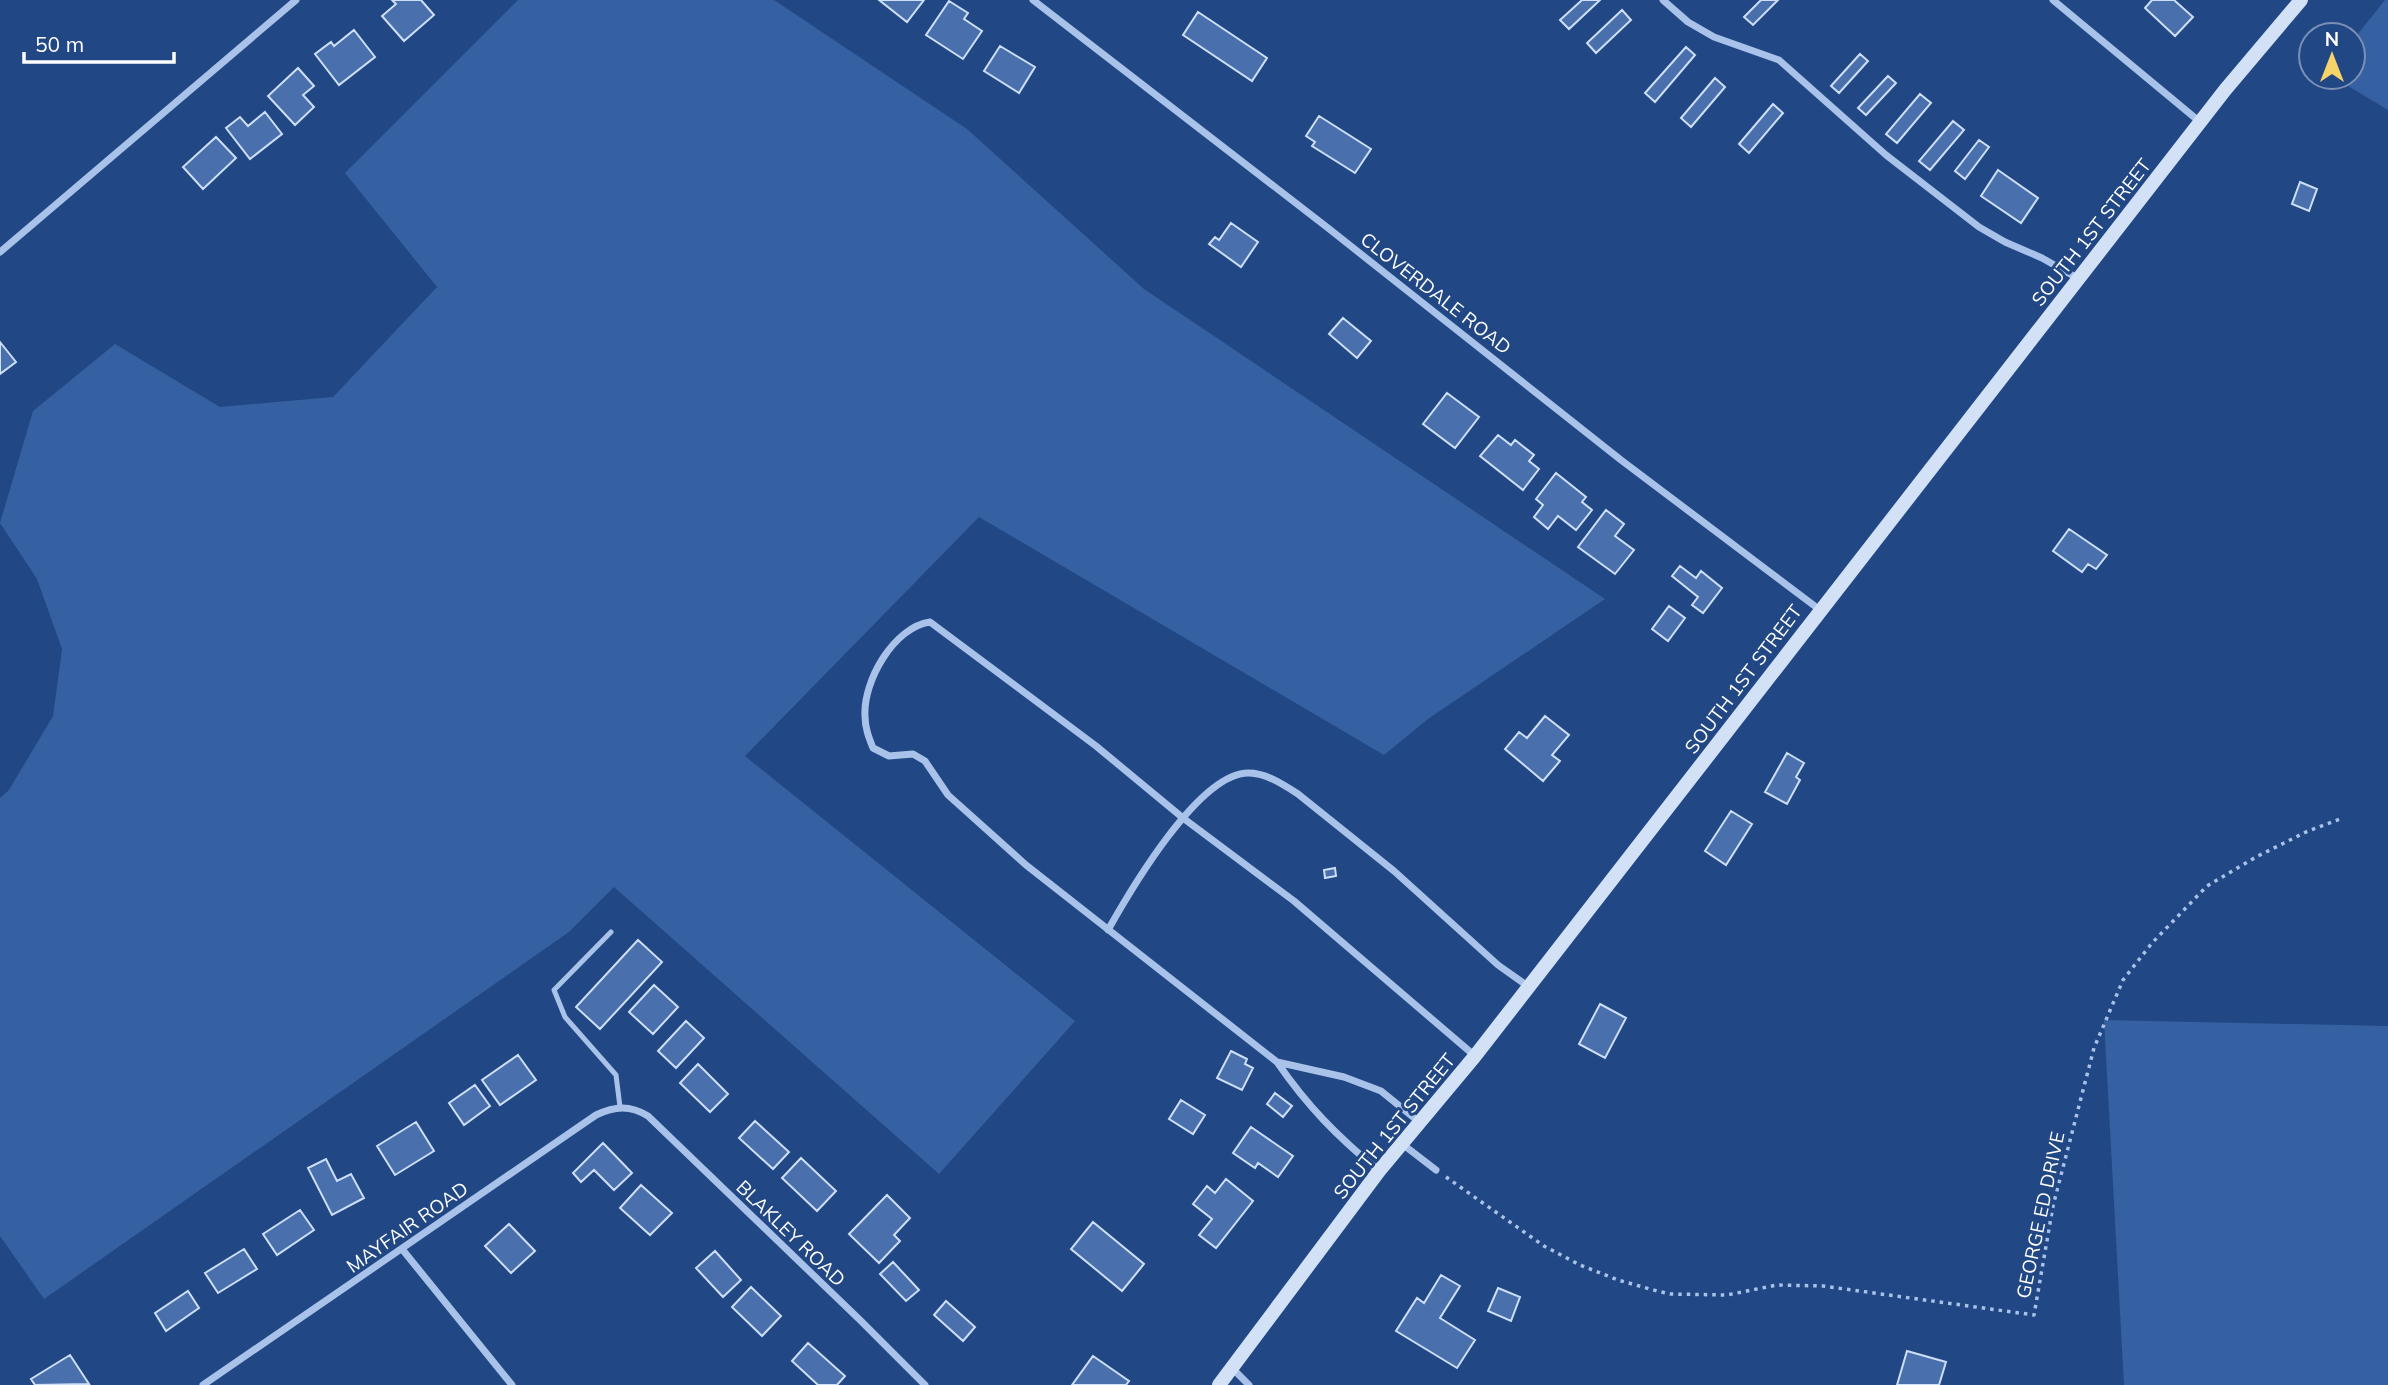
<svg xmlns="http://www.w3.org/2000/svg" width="2388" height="1385" font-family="Mulish,sans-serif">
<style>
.green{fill:#3560a1}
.building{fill:#4970ac;stroke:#cddef7;stroke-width:2}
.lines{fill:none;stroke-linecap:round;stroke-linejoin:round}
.path{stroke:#a9c2e9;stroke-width:3.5;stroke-dasharray:3.5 5;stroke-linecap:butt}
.lane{stroke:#a9c2e9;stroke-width:5}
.street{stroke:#a9c2e9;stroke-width:7}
.secondary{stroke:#d3e1f7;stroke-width:14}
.labels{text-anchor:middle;stroke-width:6;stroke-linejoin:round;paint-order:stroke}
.street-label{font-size:19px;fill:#fff;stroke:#214784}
</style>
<rect width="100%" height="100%" fill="#214784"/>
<path class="green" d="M518,0H774L967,129L1144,289L1605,599L1428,719L1384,755L979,517L745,756L1075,1021L939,1174L614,887L569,932L44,1299L0,1236V798L9,790L53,716L62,649L37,579L0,523L33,411L115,344L220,407L333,397L437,287L345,173Z
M2385,0H2388V110L2333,77H2353V40Z
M2104,1020L2388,1026V1385H2124Z"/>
<path class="building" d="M392,0H421L434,15L404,41L382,16L396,4Z
M879,0H924L907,22Z
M1582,0H1600L1569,29L1560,20Z
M1761,0H1778L1753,25L1744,17Z
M2152,0H2174L2193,17L2175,36L2145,8Z
M949,1L968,13L964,19L982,31L963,59L926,35Z
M1622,10L1631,20L1596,53L1587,43Z
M1198,12L1267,58L1252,81L1183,35Z
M354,30L375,57L339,85L315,54L331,42L334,46Z
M1000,46L1035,67L1019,93L984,71Z
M1686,47L1695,55L1655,102L1645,93Z
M1860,54L1868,61L1839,93L1831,86Z
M298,68L314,86L303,95L314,107L295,125L268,96Z
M1888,76L1896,83L1866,115L1858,108Z
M1715,78L1725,87L1691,127L1681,118Z
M1920,94L1931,103L1897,143L1886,134Z
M1773,104L1783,113L1749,153L1739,144Z
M265,112L282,134L250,159L226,128L240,117L248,126Z
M1319,116L1371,149L1355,173L1312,146L1315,142L1306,136Z
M1953,121L1964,130L1930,170L1919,161Z
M216,137L236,158L203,189L183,167Z
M1979,140L1989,147L1965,179L1955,171Z
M1998,170L2038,198L2021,223L1981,196Z
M2300,182L2317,189L2309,211L2292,204Z
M1231,223L1258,242L1241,267L1209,244L1215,237L1219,240Z
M1343,318L1371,341L1357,358L1329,334Z
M0,342L16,362L0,374Z
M1447,393L1479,417L1455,448L1423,424Z
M1498,435L1511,445L1515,440L1534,455L1529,461L1539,469L1523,490L1480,456Z
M1556,473L1586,497L1582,502L1592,510L1576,530L1558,516L1548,529L1534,517L1543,505L1536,499Z
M1606,510L1624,524L1615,536L1634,550L1615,574L1578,547Z
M2069,529L2107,555L2096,569L2088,564L2082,572L2053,551Z
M1680,566L1696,578L1701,571L1722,588L1703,613L1692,605L1698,597L1672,576Z
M1669,606L1685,618L1668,641L1652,629Z
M1545,716L1569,735L1552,755L1560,761L1543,781L1505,749L1519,732L1527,738Z
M1787,753L1804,763L1796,777L1800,780L1787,804L1765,792Z
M1731,811L1752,824L1726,865L1705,851Z
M1335,868L1336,876L1325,878L1324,870Z
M638,940L662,962L600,1029L576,1007Z
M654,985L678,1007L653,1034L629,1012Z
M1600,1004L1626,1018L1605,1058L1579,1044Z
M686,1021L704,1038L676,1068L658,1051Z
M1231,1051L1247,1059L1245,1064L1253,1068L1242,1090L1217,1078Z
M518,1055L536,1080L500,1105L482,1080Z
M698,1064L728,1094L710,1112L680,1083Z
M475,1085L490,1106L464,1125L449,1103Z
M1275,1093L1292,1106L1283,1117L1267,1104Z
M1181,1100L1205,1115L1193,1134L1169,1119Z
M755,1121L789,1152L773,1169L739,1138Z
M416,1122L434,1151L395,1175L377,1146Z
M1251,1127L1293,1156L1278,1177L1258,1163L1255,1168L1233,1153Z
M603,1143L632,1173L614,1190L594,1170L581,1182L573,1173Z
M801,1158L836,1191L817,1211L782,1178Z
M326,1159L337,1181L351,1174L364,1198L332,1215L308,1168Z
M1226,1179L1253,1201L1216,1248L1199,1235L1212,1219L1193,1204L1207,1186L1215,1193Z
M641,1185L672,1213L650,1235L620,1208Z
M887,1195L910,1218L894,1235L900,1241L879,1263L849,1234Z
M300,1210L314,1230L277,1255L263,1234Z
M1093,1222L1144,1264L1122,1291L1071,1249Z
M509,1224L535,1251L511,1273L485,1246Z
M244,1249L257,1269L218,1293L205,1273Z
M715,1251L741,1280L723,1297L696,1268Z
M893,1262L919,1290L906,1301L880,1274Z
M1441,1275L1460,1286L1440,1318L1475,1340L1457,1368L1396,1331L1417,1298L1424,1303Z
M751,1287L781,1316L762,1336L732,1307Z
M1498,1288L1520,1297L1511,1321L1488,1311Z
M188,1291L199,1308L166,1331L155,1313Z
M946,1301L975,1327L963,1341L934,1315Z
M808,1343L845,1376L837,1385H818L792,1361Z
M1907,1351L1946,1362L1939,1385H1897Z
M70,1355L89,1384L35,1385L31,1379Z
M1093,1356L1129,1381L1126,1385H1072Z"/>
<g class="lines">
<path class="path" d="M1446,1177L1544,1246L1580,1265L1618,1280L1657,1291L1671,1294L1727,1295L1777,1285L1823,1286L2034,1315L2053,1206L2094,1048L2123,980L2152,943L2207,886L2256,857L2308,831L2340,819"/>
<path class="lane" d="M611,932L554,990L565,1017L616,1075L620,1107"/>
<path class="street" d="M1033,0L1328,228L1621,460L1820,610
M1663,0L1688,22L1714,37L1779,60L1886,155L1979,227L2005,242L2042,258L2079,279
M2053,0L2200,122
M0,252L296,0
M1108,930C1130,891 1199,772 1249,773C1266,773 1284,785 1298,794L1394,871L1498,965L1529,987
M1277,1062C1308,1107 1337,1136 1379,1171
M1418,1121L1381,1091L1344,1077L1277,1062L1026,865L948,795L925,761L913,754L889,756L873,748C869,738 865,728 865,716C863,681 894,627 930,622L1096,746L1183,818L1294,901L1475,1056
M1401,1143L1436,1170
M402,1249L512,1385
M1233,1369L1249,1385
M203,1385L596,1115C615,1106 630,1105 648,1116L860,1320L925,1385"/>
<path class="secondary" d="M1219,1385L1379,1171L1475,1056L2225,90L2301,0"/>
</g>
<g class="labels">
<g class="street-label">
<text transform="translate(2091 232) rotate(-52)" y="7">SOUTH 1ST STREET</text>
<text transform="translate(1436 293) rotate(38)" y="7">CLOVERDALE ROAD</text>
<text transform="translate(1743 679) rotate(-53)" y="7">SOUTH 1ST STREET</text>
<text transform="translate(1394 1126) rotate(-51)" y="7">SOUTH 1ST STREET</text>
<text transform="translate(2040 1215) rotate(-78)" y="7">GEORGE ED DRIVE</text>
<text transform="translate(407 1227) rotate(-35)" y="7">MAYFAIR ROAD</text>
<text transform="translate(791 1233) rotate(44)" y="7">BLAKLEY ROAD</text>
</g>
</g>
<g transform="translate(2332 56)"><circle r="33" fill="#214784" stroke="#7a91b5" stroke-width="2"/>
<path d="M0-5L12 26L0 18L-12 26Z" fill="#f6d46a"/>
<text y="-10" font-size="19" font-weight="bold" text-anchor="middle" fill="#ffffff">N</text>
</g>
<path d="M24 52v10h150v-10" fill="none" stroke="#ffffff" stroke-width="3.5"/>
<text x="35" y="52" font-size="21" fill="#ffffff" stroke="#214784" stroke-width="5" paint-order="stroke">50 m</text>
</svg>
